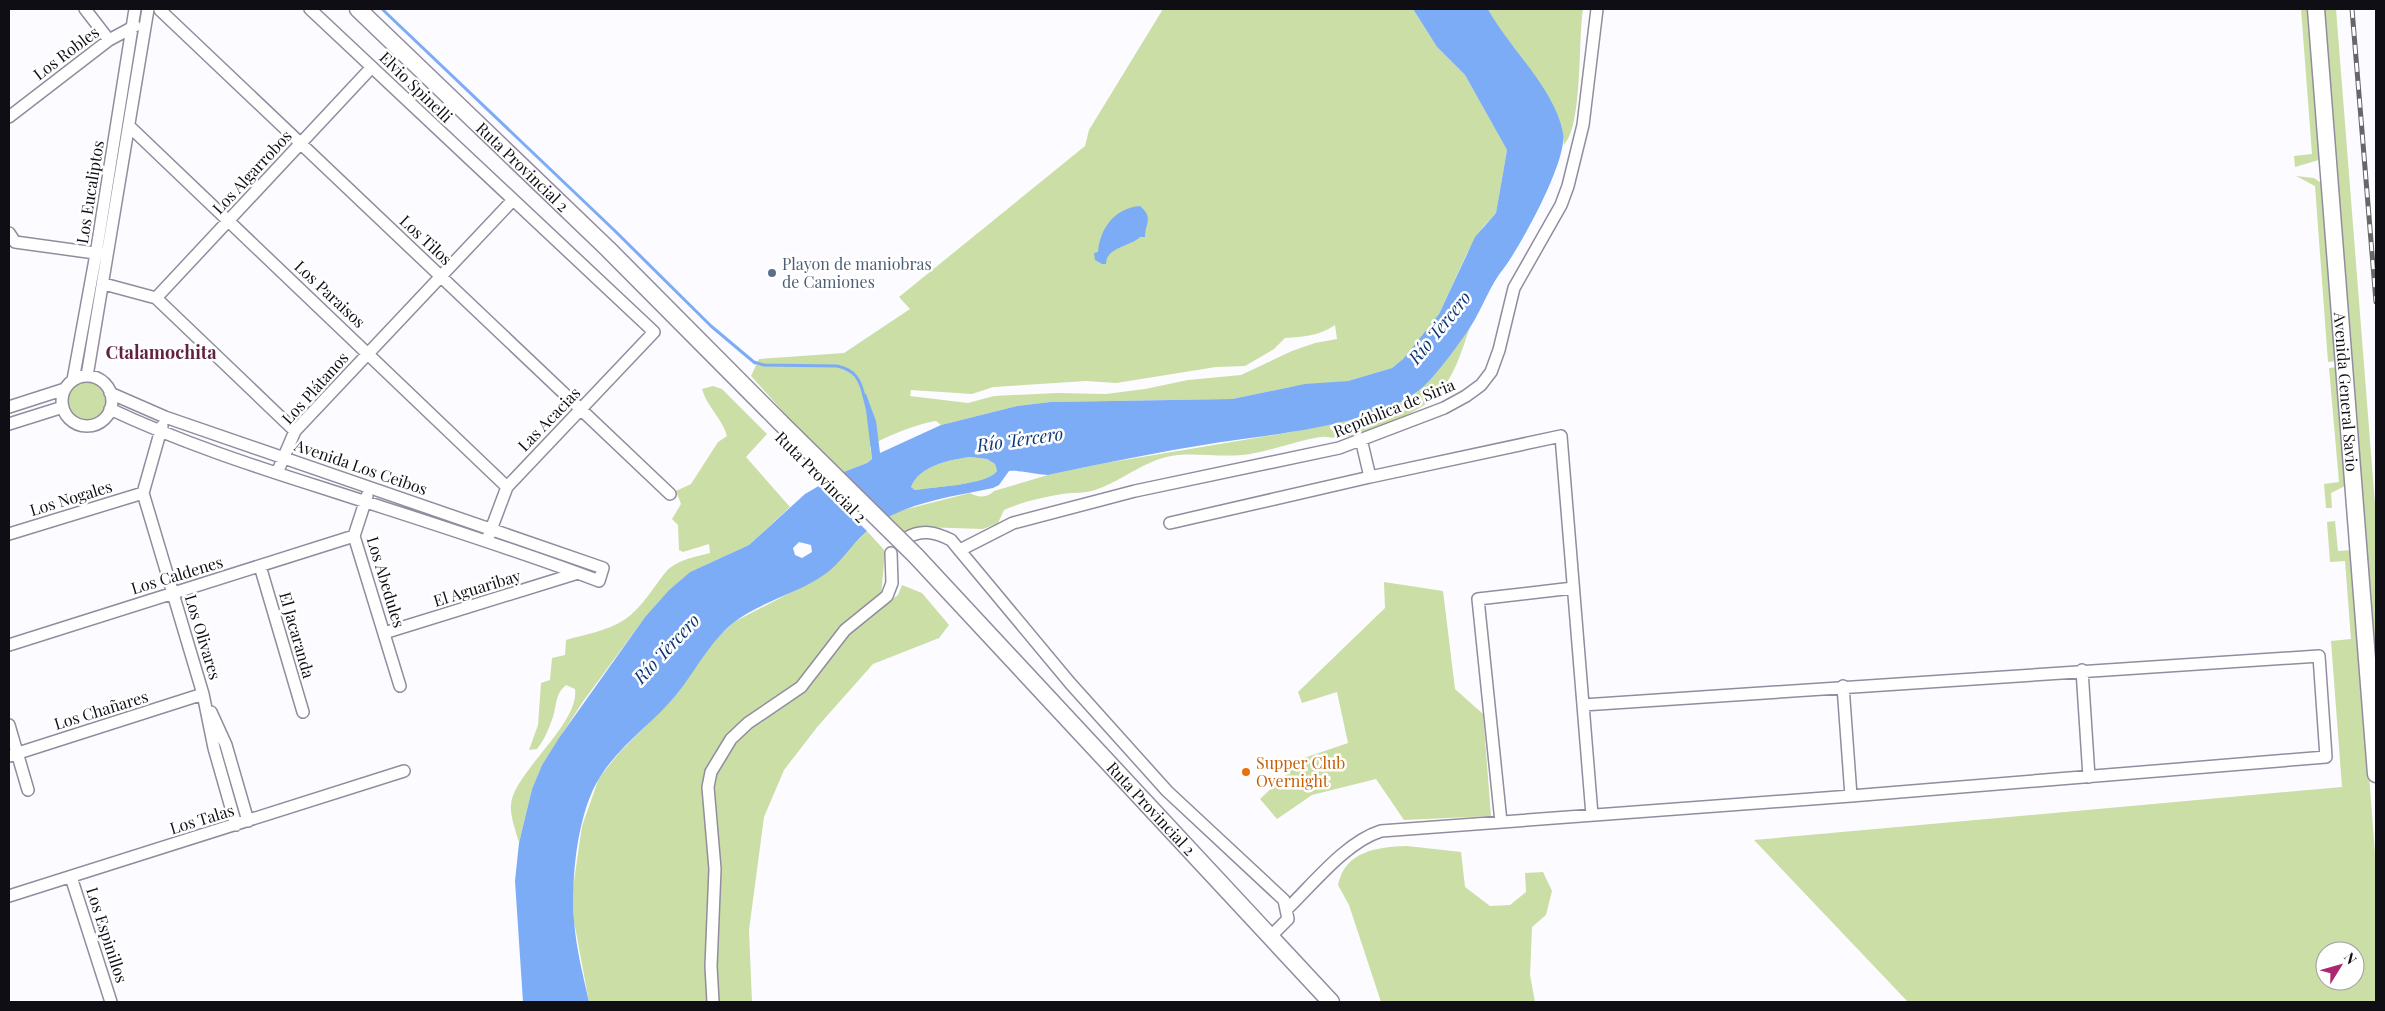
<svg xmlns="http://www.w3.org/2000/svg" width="2385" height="1011" font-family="'Playfair Display',serif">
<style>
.green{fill:#cadea5;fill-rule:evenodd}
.water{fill:#7dacf6;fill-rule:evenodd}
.pier{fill:#fcfbff}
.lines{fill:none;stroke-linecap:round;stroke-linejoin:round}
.stream{stroke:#7dacf6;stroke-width:3}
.street-casing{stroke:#918d9e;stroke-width:14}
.secondary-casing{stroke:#918d9e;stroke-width:19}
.street{stroke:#fff;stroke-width:11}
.secondary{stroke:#fff;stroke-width:16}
.rail-casing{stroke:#67666b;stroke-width:5}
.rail{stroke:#fff;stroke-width:3;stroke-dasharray:9;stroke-linecap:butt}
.secondary-bridge-casing{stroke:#918d9e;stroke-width:19;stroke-linecap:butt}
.secondary-bridge{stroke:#fff;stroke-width:16}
.service-dot{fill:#5c6f8a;stroke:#fff;stroke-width:2}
.food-dot{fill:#e8710a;stroke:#fff;stroke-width:2}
.labels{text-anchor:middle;stroke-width:5;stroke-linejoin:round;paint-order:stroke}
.street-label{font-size:16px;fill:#0f0e14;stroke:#fff}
.service-label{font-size:16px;fill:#4e5e75;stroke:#fff;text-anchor:start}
.food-label{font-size:16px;fill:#c56008;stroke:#fff;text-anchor:start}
.water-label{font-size:18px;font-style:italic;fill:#0c3676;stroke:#fff}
.neighbourhood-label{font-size:18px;font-weight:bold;fill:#612242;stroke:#fff}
</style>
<rect width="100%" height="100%" fill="#fcfbff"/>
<path class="green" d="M1163,9H1413L1437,47L1465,75L1507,150L1496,213L1483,227L1467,253L1439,314L1403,359L1392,368L1348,381L1290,387L1232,399L1050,402L1017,406L941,425L936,421C920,423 882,437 870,447L872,459L867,463L841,473L786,419L788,417L751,376L759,359L844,353L910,309L899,297L1085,146L1089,130ZM1335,325L1337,339L1315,343L1292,351L1241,375L1188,380L1145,389L1106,394L1057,393L994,396L968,403L910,396L911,390L972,394L993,387L1086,381L1116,383L1216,367L1245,366L1274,349L1285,338C1303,337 1319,336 1335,325Z
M1488,9H1583C1578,41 1583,124 1564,145C1561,93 1511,53 1488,9Z
M2301,9H2310L2322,159L2295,167L2294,156L2312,154Z
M2322,9H2336L2376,517V689Z
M2296,176L2314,178L2323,184L2337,361L2328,362L2315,186Z
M1470,327C1462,350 1454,379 1435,397C1416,414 1364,436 1338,438C1332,438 1326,436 1320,437C1296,441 1273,450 1250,454C1226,458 1202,453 1178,455C1146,458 1125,480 1095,490C1082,494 1074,492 1062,494C1044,497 1021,502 1004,510L998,523L983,529L921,527L904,534L886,517L903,510L970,493C978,498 987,498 994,491L1048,475L1100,464L1286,433L1336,423L1384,409L1415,394Z
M2338,367L2347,485L2331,493L2332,508H2326L2324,484L2339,482L2329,368Z
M62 401a25 25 0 1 1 50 0a25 25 0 1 1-50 0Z
M713,386L722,389L767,434L746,457L790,507L749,545L690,572L669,590L645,617L582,703L542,765L532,789L519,843C516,831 510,817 511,805C512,774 580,724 575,689L566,685C555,694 557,704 553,717C549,728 545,739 537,749L529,750L538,725L541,683L550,680L552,658L565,655L566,640C586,634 607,631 624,620C642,608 652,589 665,573C675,560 695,557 710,553L709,544L683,552L679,550L678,525L672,519L681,504L676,491L691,484L718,442L727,436C722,418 707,407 702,389Z
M970,457L987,459L995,464L997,471C987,485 933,487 915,490L911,487C920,465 950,460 970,457Z
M2335,521L2338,551L2352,550L2376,867V1002H1908L1754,840L2342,787L2331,641L2351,639L2345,561L2330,562L2327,522ZM2325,951H2355V981H2325Z
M867,531L885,551L880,608L898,595L902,585L922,593L949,625L939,638L873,664L818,726L784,770L764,817L749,930L752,1002H589L574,921L573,888L582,826L599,778L619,753L678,693L697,663L718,637L734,622L824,575Z
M1384,582L1443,591L1455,689L1483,714L1491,816L1404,820L1376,779L1312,795L1277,819L1260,799L1304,758L1348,743L1337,692L1302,703L1298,692L1385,608Z
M1407,846L1461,852L1465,887L1490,906L1510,905L1526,892L1525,873L1543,872L1552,891L1546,915L1532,927L1530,975L1535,1002H1381L1349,905L1338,885C1345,851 1377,847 1407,846Z"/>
<path class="water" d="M1413,9H1488C1509,48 1555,89 1563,133C1568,160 1521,245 1504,268C1490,285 1483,307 1471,326C1459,344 1442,367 1428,382C1389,425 1272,434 1215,443C1159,452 1103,463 1048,475C1034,474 1022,470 1009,471L999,485L993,488C950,497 900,503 866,532C851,545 840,564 824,575C796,594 760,602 733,623C709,643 696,670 677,694C653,723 620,745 600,777C577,813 571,879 574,920C576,948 583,975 589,1002H523L515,881L519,843L532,789L542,765L559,738L645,617L669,590L690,572L749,545L805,494L841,473L867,463L872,459L866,410L862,394H866L876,421L880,453L941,425L1017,406L1050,402L1232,399L1305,384L1348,381L1392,368L1403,359L1439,314L1475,237L1496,213L1507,150L1465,75L1437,47ZM970,457L987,459L995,464L997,471C987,485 933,487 915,490L911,487C920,465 950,460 970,457ZM799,542L811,545L812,552L802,558L795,555L793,548Z
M1140,206C1154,218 1145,223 1145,237H1140C1130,247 1106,247 1106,264H1102L1095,260L1094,253L1098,252C1100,228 1115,208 1140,206Z"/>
<path class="pier" d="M839,471L888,519L869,533L818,483Z"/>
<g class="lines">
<path class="stream" d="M382,9L613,229L711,326L755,363
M754,362L764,365L837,366C855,370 860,379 864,396"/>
<g class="street-casing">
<path id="street" d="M85,9L109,40
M310,9L654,332L507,487L489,535
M160,10L670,494
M9,117L109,40L135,26
M129,126L507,487
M9,233L15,242L102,254
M104,284L156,298L295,431
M156,298L372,67
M87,376L148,9
M62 401a25 25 0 1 1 50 0a25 25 0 1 1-50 0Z
M73,380L96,254L135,9
M110,393L165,417L603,568L599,581C509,547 418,519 326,489C253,466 180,442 110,409
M9,407L65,389
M9,424L63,407
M162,426L143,493L203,694L214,748L236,825
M1361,439L1370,477L1561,436L1592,815
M277,473L295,431L512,201
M367,496L354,536L400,686
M1170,523L1370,477
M9,534L143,493
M906,538C922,529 935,532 951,540L1070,683L1167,791L1284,900L1288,919L1270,937
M960,550L1013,523L1135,491L1339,448L1444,408L1466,396L1481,385L1491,372L1499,350L1514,288L1561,205L1568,186L1583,125L1597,9
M260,566L303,712
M384,633L578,573
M9,645L354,536
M2082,670L2089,777
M1843,686L1851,796
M211,712L226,745L248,821
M9,725L28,790
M9,756L203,694
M1501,822L1478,599L1573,588
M71,877L111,1002
M9,896L404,771
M1287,909C1314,883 1346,842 1381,831L1851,796L2326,757L2319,656L1583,705
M713,1002L711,966L715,869L708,787L711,772L731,739L748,723L801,687L845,630L887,596L892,583L891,553"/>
</g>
<g class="secondary-casing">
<g id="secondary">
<path id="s1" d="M358,9L608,249L781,423"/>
<path id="s2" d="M2316,9L2376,774"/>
<path id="s3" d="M916,556L1331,1002"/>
</g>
</g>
<use href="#street" class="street"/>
<use href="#secondary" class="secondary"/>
<g class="rail-casing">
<path id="rail" d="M2352,9L2376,302"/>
</g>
<use href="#rail" class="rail"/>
<g class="secondary-bridge-casing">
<path id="secondary-bridge" d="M781,423L916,556"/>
</g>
<use href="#secondary-bridge" class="secondary-bridge"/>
</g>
<circle class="service-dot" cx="772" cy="273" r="5"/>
<circle class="food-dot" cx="1246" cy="772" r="5"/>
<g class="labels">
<g class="street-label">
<text transform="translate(66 53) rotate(-37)" y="6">Los Robles</text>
<text transform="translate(416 87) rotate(44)" y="6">Elvio Spinelli</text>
<text dy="6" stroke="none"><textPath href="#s1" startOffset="228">Ruta Provincial 2</textPath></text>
<text transform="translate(252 172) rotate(-47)" y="6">Los Algarrobos</text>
<text transform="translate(90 192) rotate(-81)" y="6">Los Eucaliptos</text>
<text transform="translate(426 240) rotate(43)" y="6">Los Tilos</text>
<text transform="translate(330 294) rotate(43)" y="6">Los Paraisos</text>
<text transform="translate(315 388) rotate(-48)" y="6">Los Plátanos</text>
<text dy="6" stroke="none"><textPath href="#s2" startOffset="384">Avenida General Savio</textPath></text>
<text transform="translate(1394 408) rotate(-22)" y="6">República de Siria</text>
<text transform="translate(549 419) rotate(-46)" y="6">Las Acacias</text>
<text transform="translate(361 467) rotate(19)" y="6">Avenida Los Ceibos</text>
<text transform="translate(821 477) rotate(45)" y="6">Ruta Provincial 2</text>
<text transform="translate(71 498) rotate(-17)" y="6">Los Nogales</text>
<text transform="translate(177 575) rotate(-17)" y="6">Los Caldenes</text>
<text transform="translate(386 582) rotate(73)" y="6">Los Abedules</text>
<text transform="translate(477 588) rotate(-17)" y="6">El Aguaribay</text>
<text transform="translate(297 635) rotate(74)" y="6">El Jacaranda</text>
<text transform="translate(203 637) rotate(73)" y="6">Los Olivares</text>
<text transform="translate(101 710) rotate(-17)" y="6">Los Chañares</text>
<text dy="6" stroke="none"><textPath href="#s3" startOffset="345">Ruta Provincial 2</textPath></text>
<text transform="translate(202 819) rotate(-17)" y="6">Los Talas</text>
<text transform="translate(107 935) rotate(72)" y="6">Los Espinillos</text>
</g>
<g class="service-label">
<text x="782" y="270">Playon de maniobras<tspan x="782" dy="18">de Camiones</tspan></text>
</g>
<g class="food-label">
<text x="1256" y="769">Supper Club<tspan x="1256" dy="18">Overnight</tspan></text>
</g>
<g class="water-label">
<text transform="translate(1440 328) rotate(-51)" y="6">Río Tercero</text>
<text transform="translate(1020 440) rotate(-8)" y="6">Río Tercero</text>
<text transform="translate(667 649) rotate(-47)" y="6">Río Tercero</text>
</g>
<g class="neighbourhood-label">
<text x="161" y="359">Ctalamochita</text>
</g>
</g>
<rect width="2385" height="1011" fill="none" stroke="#0f0e14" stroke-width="20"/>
<g transform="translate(2340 966) rotate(53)"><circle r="24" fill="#ffffff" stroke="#9f9fa1"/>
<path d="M0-4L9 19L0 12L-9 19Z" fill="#ab2770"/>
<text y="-8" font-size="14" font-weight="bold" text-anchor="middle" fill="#0f0e14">N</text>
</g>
</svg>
